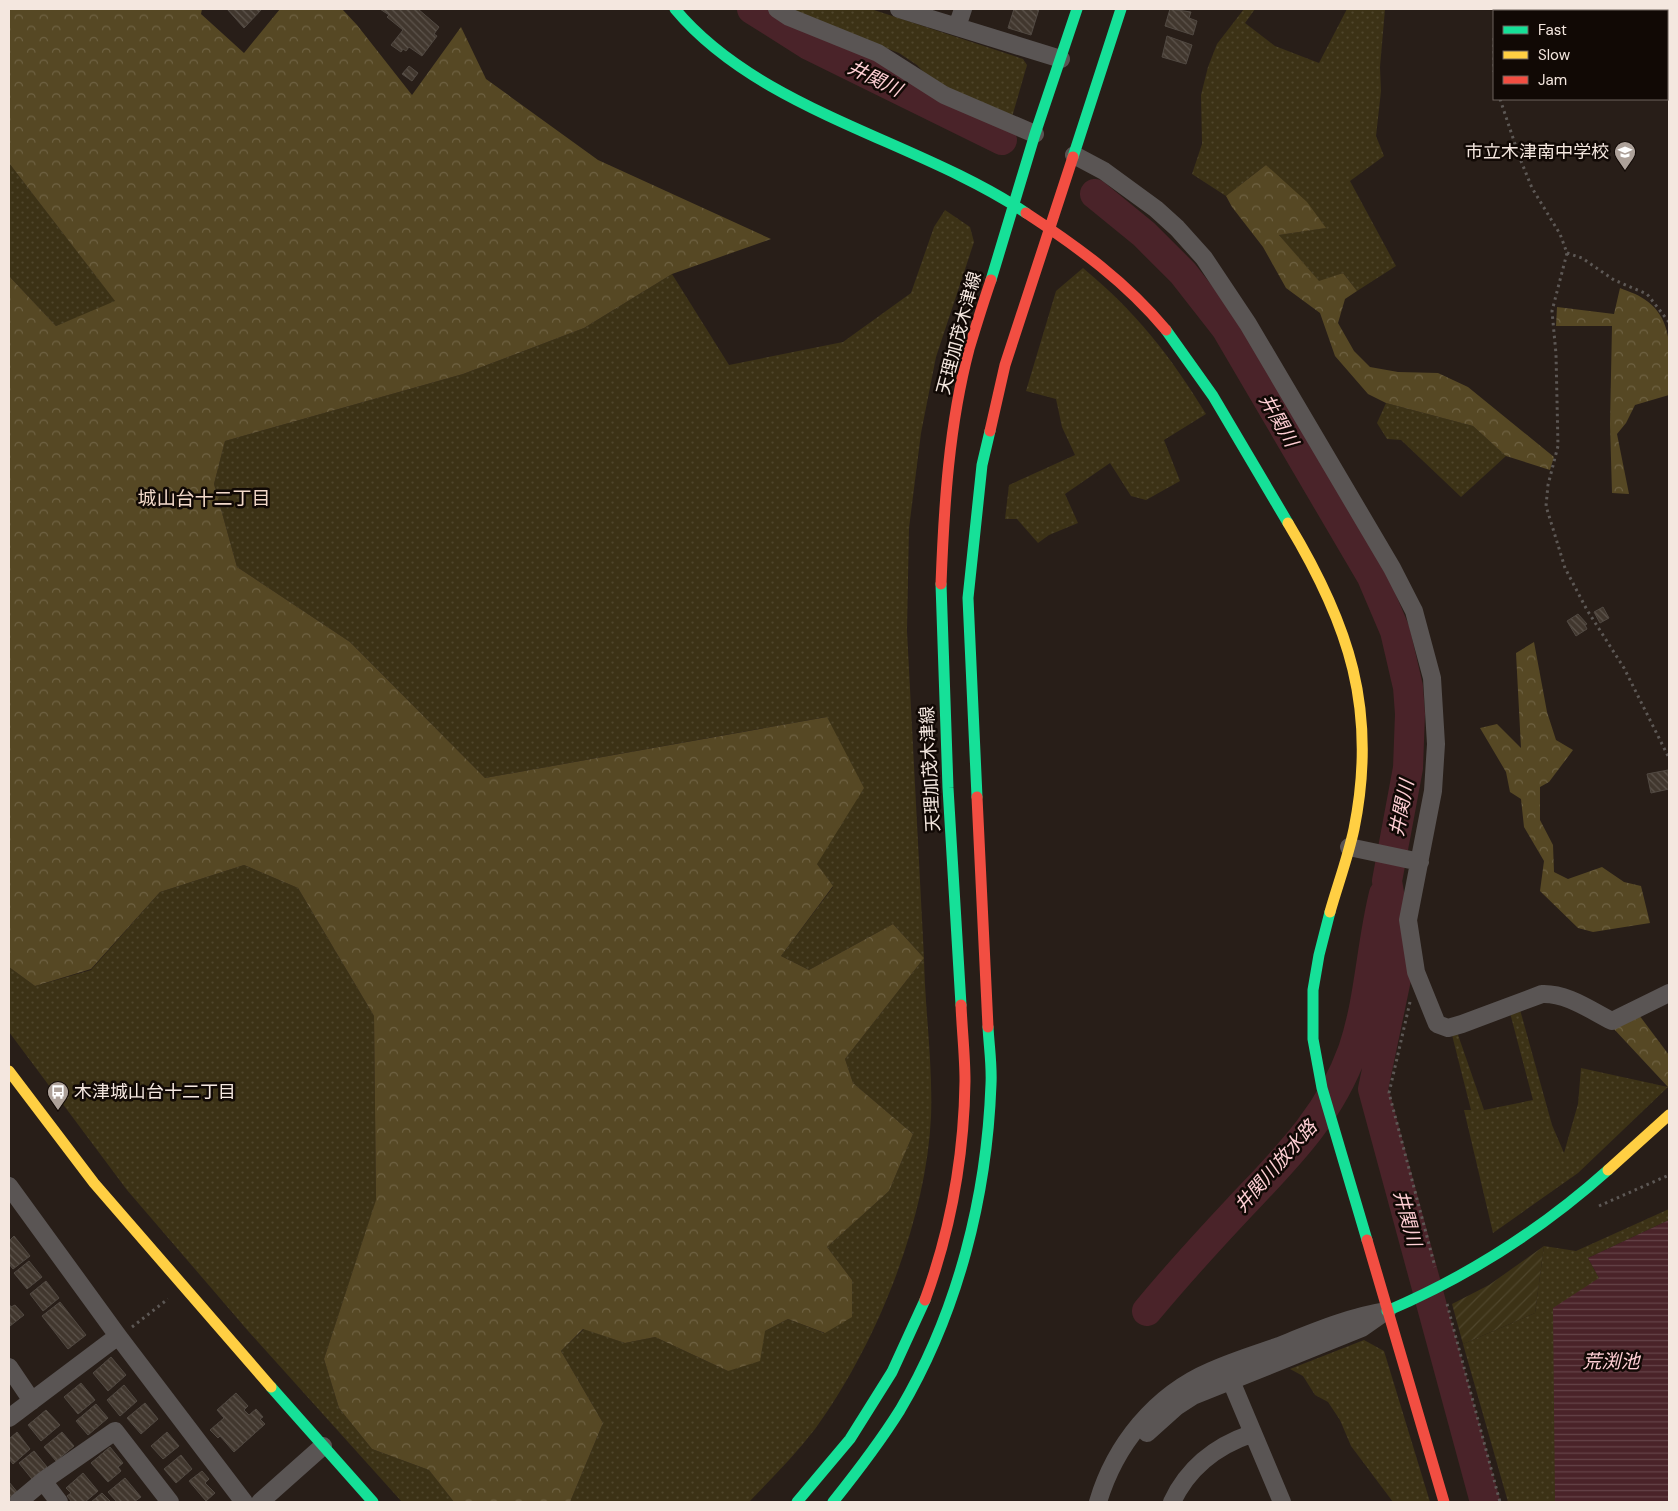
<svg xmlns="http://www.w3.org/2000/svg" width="1678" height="1511" font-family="'DM Sans','Noto Sans JP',sans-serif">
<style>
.grass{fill:url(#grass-dots)}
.forest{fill:url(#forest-crowns)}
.garden{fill:url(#garden-furrows)}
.water{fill:url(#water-rules)}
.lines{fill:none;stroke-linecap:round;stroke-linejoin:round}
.river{stroke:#4a2329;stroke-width:30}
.building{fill:url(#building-back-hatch);stroke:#514942}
.path{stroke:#5d5855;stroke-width:3;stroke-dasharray:2.5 4;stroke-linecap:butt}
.street{stroke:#5a5554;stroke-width:18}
.fast{stroke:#16e098;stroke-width:11}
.slow{stroke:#ffcf43;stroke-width:11}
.jam{stroke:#f24e42;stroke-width:11}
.labels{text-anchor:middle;stroke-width:5;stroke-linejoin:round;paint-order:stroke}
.poi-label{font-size:18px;fill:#f4e7df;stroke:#110905;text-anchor:end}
.street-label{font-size:18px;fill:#f4e7df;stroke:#110905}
.water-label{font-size:19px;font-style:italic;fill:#ffcfd4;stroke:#110905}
.neighbourhood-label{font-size:19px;fill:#f3d9ca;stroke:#110905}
</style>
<defs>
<pattern id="grass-dots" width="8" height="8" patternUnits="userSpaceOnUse" patternTransform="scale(1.25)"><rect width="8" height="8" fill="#3c3216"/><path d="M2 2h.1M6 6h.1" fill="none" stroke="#4f462c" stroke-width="1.8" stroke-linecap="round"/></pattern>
<pattern id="forest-crowns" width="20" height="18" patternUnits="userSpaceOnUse" patternTransform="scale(1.25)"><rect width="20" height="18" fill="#564824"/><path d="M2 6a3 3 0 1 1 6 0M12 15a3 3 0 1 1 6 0" fill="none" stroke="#6f6243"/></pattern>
<pattern id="garden-furrows" width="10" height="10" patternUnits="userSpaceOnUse" patternTransform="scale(1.25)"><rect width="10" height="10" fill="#3c3216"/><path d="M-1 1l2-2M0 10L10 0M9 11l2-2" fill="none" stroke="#4f462c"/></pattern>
<pattern id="water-rules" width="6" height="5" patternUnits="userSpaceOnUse" patternTransform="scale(1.25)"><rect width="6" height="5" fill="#4a2329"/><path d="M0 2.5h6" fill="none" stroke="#654348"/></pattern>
<pattern id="building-back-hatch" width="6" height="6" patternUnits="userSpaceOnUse" patternTransform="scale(1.25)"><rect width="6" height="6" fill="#41372e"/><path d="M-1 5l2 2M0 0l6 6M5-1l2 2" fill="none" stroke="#5d544c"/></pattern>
</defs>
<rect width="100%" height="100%" fill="#281e18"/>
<path class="grass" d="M795,9H871L1023,59L1027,65L1012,117L934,83L917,65L899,53L796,14Z
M1244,9H1255L1245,23L1275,46L1319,63L1347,9H1385L1380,67L1381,91L1376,136L1384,156L1350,181L1396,266L1357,291L1343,273L1319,282L1279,235L1325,228L1266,165L1226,196L1192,174L1202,144L1201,95L1208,67L1217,44Z
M9,163L116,302L56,326L9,276Z
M945,210L970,227L974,242L936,357L921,433L909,528L907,631L924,958C925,1011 933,1064 931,1117C926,1222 876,1345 815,1429C795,1455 772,1478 749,1502H570L603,1423L561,1351L584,1329L625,1343L655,1337L728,1371L765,1331L788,1319L824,1333L852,1280L827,1247L889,1191L913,1134L853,1083L845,1059L924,958L893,924L809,970L781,956L833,887L817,864L826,717L485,778L350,642L237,567L214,484L225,441L463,374L584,328L672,274L729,365L843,342L911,293L934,227Z
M1083,268C1137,313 1169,354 1206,414L1164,440L1180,481L1146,500L1131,496L1110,463L1065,494L1078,523L1049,535L1038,543L1017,519H1005L1009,485L1075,455L1062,427L1056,399L1026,391L1056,291Z
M1386,403L1473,426L1506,456L1461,497L1401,440L1387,439L1377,423Z
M244,865L298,888L374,1016L376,1201L324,1359L339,1408L372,1449L429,1470L454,1502H402L249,1332L127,1190L9,1032V967L35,986L91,970L160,892Z
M1519,1006L1552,1125L1564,1153L1578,1104L1581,1068L1668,1087L1578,1173L1493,1233L1464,1110H1471L1451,1031L1456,1029L1484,1110L1533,1100L1509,1009Z
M1669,1209V1220L1588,1258L1599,1278L1555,1490V1502H1508L1463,1344L1535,1313L1544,1246L1576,1251Z
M1364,1340L1384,1351L1430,1502H1393L1351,1446L1340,1420L1328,1402L1315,1395L1303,1376L1290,1369Z"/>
<path class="forest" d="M9,9H202L201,14L244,53L280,9H342L357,25L412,95L461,27L486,79L598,160L771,239L672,274L584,328L463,374L225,441L214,484L237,567L350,642L485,778L827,717L864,788L817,864L833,886L781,956L809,970L893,924L924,958L845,1059L853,1083L913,1134L889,1191L827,1247L852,1280V1317L825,1333L788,1319L765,1331L760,1361L728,1371L655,1337L625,1343L583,1329L561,1351L603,1423L570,1502H454L429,1470L372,1449L339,1408L324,1359L376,1200L374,1016L298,888L244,865L160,892L91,969L35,986L9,967V276L56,326L115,301L9,163Z
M1266,165L1307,202L1326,228L1279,235L1319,281L1343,273L1357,291L1345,299L1338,323L1354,351L1370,367L1398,372L1438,373L1468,387L1554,457L1550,470L1506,456L1473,426L1386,403L1368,394L1335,356L1320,313L1286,288L1263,247L1232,207L1226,196Z
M1620,288C1627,291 1637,294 1644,299C1677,320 1669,361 1669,395L1635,405L1626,423L1617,434L1629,494L1612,493L1610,424L1612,326H1556L1557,307L1614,314Z
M1534,642L1547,712L1556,740L1573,750L1549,782L1540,787V820L1553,845L1554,872L1568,879L1602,867L1624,882L1641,886L1650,923L1593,932L1578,928L1540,891L1544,861L1524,827L1521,799L1510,792L1506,772L1480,728L1497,724L1521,748L1516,653Z
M1639,1015L1669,1055L1668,1087L1613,1028Z"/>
<path class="garden" d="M1544,1246L1535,1313L1463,1344L1452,1304L1489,1285Z"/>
<path class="water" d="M1669,1220V1502H1555L1553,1308L1599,1278L1588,1258Z"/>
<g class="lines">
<path class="river" d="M752,9L809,45L1002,140
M1095,194L1144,234L1183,273L1226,328L1372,577L1395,631L1408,687L1410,714L1408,768L1387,881L1400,960L1373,1089L1485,1502
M1147,1311C1176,1276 1207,1242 1238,1209C1285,1159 1329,1117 1353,1050C1370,1000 1371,946 1384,894"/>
</g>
<path class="building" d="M227,9H262L244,28Z
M380,9H418L439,27L434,34L437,36L422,56L409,47L406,51L403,49L401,52L391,45L403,30L387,17L389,15Z
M1014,9H1039L1031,35L1008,28Z
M1170,9L1191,12L1189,18L1197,21L1193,35L1165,26Z
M1167,36L1192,45L1186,64L1162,57Z
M409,66L418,73L412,81L402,74Z
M1603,607L1609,618L1600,623L1594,612Z
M1578,614L1587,624L1585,625L1587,629L1576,636L1567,621Z
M1668,770L1669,789L1651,793L1647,774Z
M14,1236L30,1256L13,1269L9,1264V1241Z
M29,1261L42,1277L27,1289L14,1273Z
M46,1281L59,1298L43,1311L30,1294Z
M60,1302L86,1335L68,1349L42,1316Z
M9,1304L11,1307L15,1305L24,1315L10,1326Z
M111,1357L126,1375L108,1391L93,1373Z
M81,1383L95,1400L78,1414L64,1397Z
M124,1385L137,1401L120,1416L107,1400Z
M236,1393L248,1406L244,1410L249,1415L256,1409L263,1417L260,1419L265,1424L234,1452L220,1436L218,1438L210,1430L224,1418L217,1410Z
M145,1403L158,1419L141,1434L127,1418Z
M96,1404L108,1418L88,1435L76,1421Z
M46,1410L60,1425L41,1441L28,1425Z
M17,1432L30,1449L13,1464L9,1459V1439Z
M62,1432L74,1446L56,1461L44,1447Z
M167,1432L179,1446L163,1459L151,1446Z
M110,1447L123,1463L118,1467L121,1471L108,1482L91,1463Z
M34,1451L47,1467L32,1479L19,1463Z
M181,1455L192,1469L176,1483L164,1469Z
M202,1471L209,1479L205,1483L215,1493L206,1501L189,1481Z
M83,1473L98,1491L85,1502H72L67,1496L71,1493L66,1488Z
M125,1478L141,1497L134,1502H117L108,1492Z
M9,1482L18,1493L9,1501Z
M102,1493L111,1502H91Z"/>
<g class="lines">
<path class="path" d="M1500,11V9
M1494,38V72
M1500,99L1519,156L1532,188L1560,234L1567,253L1552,311L1556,354L1558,446L1548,485L1546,506L1565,568L1587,610L1624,668L1669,758
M1567,253L1582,258L1614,280L1647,294L1669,322
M1410,1002L1389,1093L1435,1267
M1599,1206L1669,1175
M1447,1304L1500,1502
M132,1327L168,1299"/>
<path class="street" d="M777,9L789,17L878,53L944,95L1035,134
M899,9L1061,59
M957,27L963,9
M1074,155L1104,171L1156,209L1177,228L1204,258L1248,324L1392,568L1414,611L1432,678L1436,744L1433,791L1408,920L1416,972L1437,1024L1448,1028L1462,1024L1542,994C1567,993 1590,1010 1612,1021L1669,993
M1349,847L1420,862
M9,1186L118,1336L244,1502
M9,1367L32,1401
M1226,1369L1282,1502
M9,1418L118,1336
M1147,1433L1176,1407L1193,1396L1362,1328L1382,1314
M43,1481L59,1502
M18,1502L43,1481L115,1431L170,1502
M260,1502L323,1446
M1098,1502C1115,1445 1155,1395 1211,1371C1233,1361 1256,1354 1279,1346C1314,1332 1349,1317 1387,1311
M1172,1502C1188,1468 1216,1446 1251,1434"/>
<path class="fast" d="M675,9C760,111 917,140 1026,213
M1073,157L1121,9
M991,280L1035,134L1077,9
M1166,330L1213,396L1288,523
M941,584L948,788L961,1005
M977,797L968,598L982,465L990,431
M1330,912L1319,955L1313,990V1039L1322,1088L1367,1240
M1387,1311C1469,1276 1542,1229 1608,1170
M271,1387L373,1502
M797,1502L850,1439L892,1372L925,1300
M833,1502C857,1472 880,1442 900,1410C958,1312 987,1196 991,1084C992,1065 989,1046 988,1027"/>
<path class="slow" d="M1288,523C1349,624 1378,710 1354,829C1348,857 1338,884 1330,912
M9,1071L94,1183L271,1387
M1608,1170L1669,1115"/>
<path class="jam" d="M1026,213C1078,247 1126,282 1166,330
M990,431L1005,365L1073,157
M941,584C944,505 949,425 969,349C976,326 983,303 991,280
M977,797L988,1027
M1367,1240L1444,1502
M925,1300C951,1229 964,1157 965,1081C965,1056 962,1030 961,1005"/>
</g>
<defs>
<g id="school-pin" transform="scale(1.125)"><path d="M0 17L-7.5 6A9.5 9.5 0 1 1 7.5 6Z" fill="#ada199" stroke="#110905"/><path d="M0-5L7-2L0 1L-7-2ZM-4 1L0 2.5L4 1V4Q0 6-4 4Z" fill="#fff"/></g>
<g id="bus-pin" transform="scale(1.125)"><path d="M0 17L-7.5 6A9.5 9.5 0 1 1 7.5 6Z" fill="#ada199" stroke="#110905"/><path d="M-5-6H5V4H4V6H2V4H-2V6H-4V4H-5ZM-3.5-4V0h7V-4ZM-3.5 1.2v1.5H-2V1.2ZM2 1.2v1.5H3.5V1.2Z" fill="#fff"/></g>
</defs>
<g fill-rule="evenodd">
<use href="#school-pin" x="1625" y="152"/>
<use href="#bus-pin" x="58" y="1092"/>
</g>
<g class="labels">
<g class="poi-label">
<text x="1609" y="158">市立木津南中学校</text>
<text x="74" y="1098" text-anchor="start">木津城山台十二丁目</text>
</g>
<g class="street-label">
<text transform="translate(959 333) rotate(-75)" y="6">天理加茂木津線</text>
<text transform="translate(930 769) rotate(-93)" y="6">天理加茂木津線</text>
</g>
<g class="water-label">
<text transform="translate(875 78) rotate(26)" y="7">井関川</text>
<text transform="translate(1279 420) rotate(60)" y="7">井関川</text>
<text transform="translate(1401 808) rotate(-79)" y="7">井関川</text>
<text transform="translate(1275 1166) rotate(-49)" y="7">井関川放水路</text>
<text transform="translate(1408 1218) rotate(75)" y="7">井関川</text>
<text x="1611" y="1368">荒渕池</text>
</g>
<g class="neighbourhood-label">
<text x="204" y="505">城山台十二丁目</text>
</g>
</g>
<rect width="1678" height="1511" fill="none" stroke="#f4e7df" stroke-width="20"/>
<rect x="1493" y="10" width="175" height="90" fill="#110905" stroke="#6c625c"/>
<rect x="1503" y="26" width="25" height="8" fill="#16e098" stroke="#6c625c"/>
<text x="1538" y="35" font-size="15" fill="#f4e7df">Fast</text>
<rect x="1503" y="51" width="25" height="8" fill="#ffcf43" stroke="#6c625c"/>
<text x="1538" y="60" font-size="15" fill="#f4e7df">Slow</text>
<rect x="1503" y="76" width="25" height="8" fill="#f24e42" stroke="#6c625c"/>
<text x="1538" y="85" font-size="15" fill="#f4e7df">Jam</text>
</svg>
